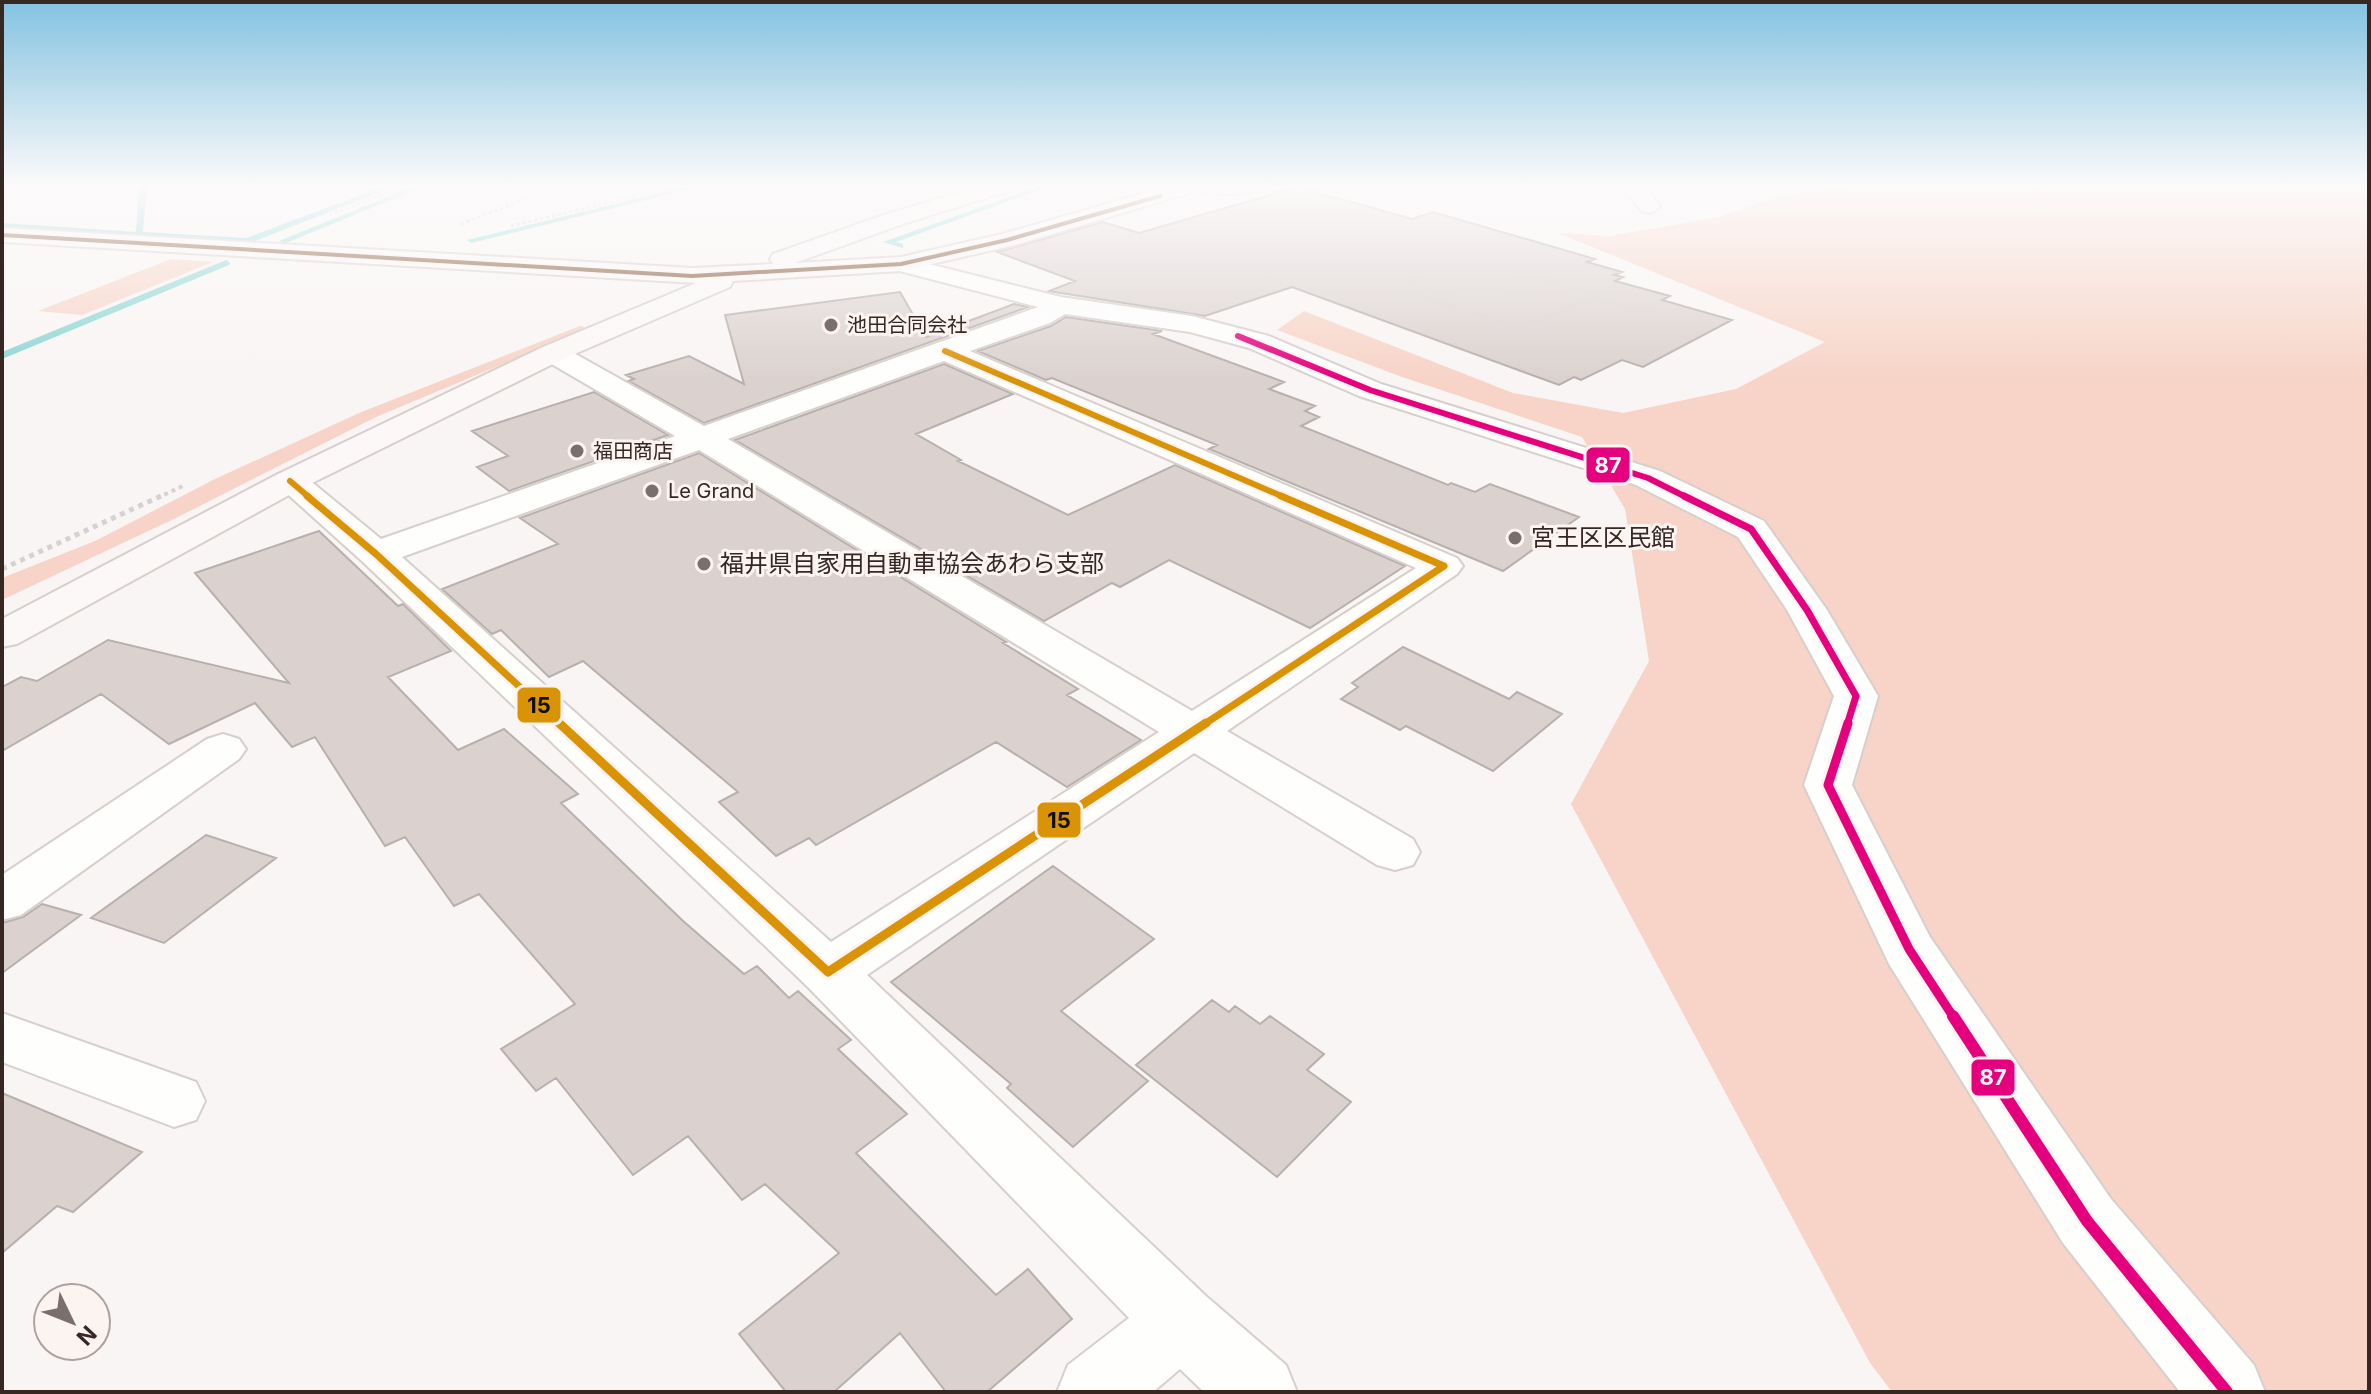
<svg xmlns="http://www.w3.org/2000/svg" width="2371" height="1394" font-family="Inter,'Noto Sans JP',sans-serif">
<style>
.green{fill:#f7d4c7}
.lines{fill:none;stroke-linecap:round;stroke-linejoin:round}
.stream{fill:#8cd6d4;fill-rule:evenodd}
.building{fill:#dbd2cf;stroke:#b8b0ac;stroke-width:2}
.lane-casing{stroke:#d7cfcc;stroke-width:4}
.street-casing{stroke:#d7cfcc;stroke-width:4}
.secondary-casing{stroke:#d7cfcc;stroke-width:4}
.path-far2{stroke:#d5d2d2;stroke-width:3;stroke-dasharray:3 3;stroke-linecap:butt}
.path-far1{stroke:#d5d2d2;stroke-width:4;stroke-dasharray:4 4;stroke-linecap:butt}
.path{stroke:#d5d2d2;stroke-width:5;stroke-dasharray:5 5;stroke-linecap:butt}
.lane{fill:#fefefd;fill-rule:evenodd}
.street{fill:#fefefd;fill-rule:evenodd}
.secondary{fill:#fbf8f7;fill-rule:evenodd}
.bus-1-casing{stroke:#fcf4f1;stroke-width:7}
.bus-2-far3-casing{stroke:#fcf4f1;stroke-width:10}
.bus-2-far2-casing{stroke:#fcf4f1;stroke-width:12}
.bus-2-far1-casing{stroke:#fcf4f1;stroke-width:15}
.bus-2-casing{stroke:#fcf4f1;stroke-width:18}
.bus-3-far2-casing{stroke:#fcf4f1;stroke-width:10}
.bus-3-far1-casing{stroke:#fcf4f1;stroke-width:12}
.bus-3-casing{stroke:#fcf4f1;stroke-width:15}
.bus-1{stroke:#7a4b2a;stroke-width:4}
.bus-2-far3{stroke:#e5007d;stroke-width:6}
.bus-2-far2{stroke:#e5007d;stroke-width:7}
.bus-2-far1{stroke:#e5007d;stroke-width:9}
.bus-2{stroke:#e5007d;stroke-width:12}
.bus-3-far2{stroke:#da9305;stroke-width:6}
.bus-3-far1{stroke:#da9305;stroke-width:7}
.bus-3{stroke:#da9305;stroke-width:9}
.poi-dot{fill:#7a6f6c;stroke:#fcf4f1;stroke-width:3}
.labels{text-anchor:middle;stroke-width:6;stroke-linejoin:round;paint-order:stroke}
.far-poi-label{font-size:20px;fill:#362722;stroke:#fcf4f1;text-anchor:start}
.poi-label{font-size:24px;fill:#362722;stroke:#fcf4f1;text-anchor:start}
.line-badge{stroke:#fcf4f1;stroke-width:3}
.badge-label{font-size:22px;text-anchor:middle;font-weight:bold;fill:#fff}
.pale-badge-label{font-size:22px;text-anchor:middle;font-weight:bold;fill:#111}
</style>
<rect width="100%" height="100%" fill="#f9f5f4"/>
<path class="green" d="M1863,184H2369V1392H1892L1870,1363L1571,804L1649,661L1625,509L1582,437L1402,377L1277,330L1304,311L1513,393L1623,413L1736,389L1825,342L1558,233L1610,236L1719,217L1778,197Z
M171,259L213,262L82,315L38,311Z
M580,326L585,327L572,335L376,417L178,517L2,600V578L95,541L215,479L359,413Z"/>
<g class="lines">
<path class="stream" d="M139,184H147L143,232L246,238L390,184H401L247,244L2,229V223L136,232Z
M419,184H430L286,243L279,241Z
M697,184H711L471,243L467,240Z
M1045,184H1056L896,242L903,244V248L883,242Z
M226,260L230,263L229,265L2,359V352Z"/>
</g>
<path class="building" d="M1298,187L1412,219L1433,212L1595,259L1587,262L1622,272L1614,275L1623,277L1615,281L1670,296L1662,300L1732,320L1643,367L1622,360L1581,380L1574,377L1559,385L1292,287L1205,316L1049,291L1075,281L997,252L1103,222L1139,233Z
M900,292L926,337L1014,304L1028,307L704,423L629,381L634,379L626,375L689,356L744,384L725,315Z
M1066,317L1162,331L1153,334L1284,382L1269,389L1315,406L1305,411L1319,417L1301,426L1448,485L1451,483L1475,492L1490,484L1579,517L1503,571L1209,449L1217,445L1052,378L1046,380L978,351L1051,326Z
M944,364L1013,394L916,434L961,460L958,461L1068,515L1175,465L1405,566L1310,628L1169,560L1120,587L1112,583L1044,621L735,440Z
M594,392L668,435L509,491L477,467L508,456L472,431Z
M699,453L1006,642L1003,643L1078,689L1067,695L1141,740L1067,787L996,742L816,845L809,838L776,856L719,802L738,792L583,661L549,677L501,630L492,634L442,589L558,544L520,518Z
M319,531L398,606L403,604L451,651L388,677L458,750L504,729L578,794L561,803L682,920L744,974L757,966L789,998L798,991L851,1040L838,1049L907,1114L856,1153L996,1295L1028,1269L1072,1319L987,1392H946L900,1333L834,1392H786L739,1334L839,1253L765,1184L742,1200L688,1136L633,1175L556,1078L536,1091L501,1049L575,1004L479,894L454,906L405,837L385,846L315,737L292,747L255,703L169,744L101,694L2,751V687L21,677L37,681L108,640L289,683L195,573Z
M1403,647L1509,699L1517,692L1562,714L1493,771L1406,726L1400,730L1341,699L1358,687L1352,683Z
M206,835L276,858L164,943L91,918Z
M1053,866L1154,939L1061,1011L1148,1081L1073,1147L1007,1088L1011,1084L891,982Z
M42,904L81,915L2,973V923L23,917Z
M1212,1000L1229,1012L1235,1006L1260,1024L1270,1016L1324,1054L1307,1070L1351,1102L1277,1177L1136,1065Z
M2,1093L142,1152L73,1212L57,1206L2,1253Z"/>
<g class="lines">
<g class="lane-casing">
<path id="lane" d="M1186,184H1295L1287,189L1228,194L1192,191L1187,189Z
M1306,184H1342L1344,187L1336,192L1309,187Z"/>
</g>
<g class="street-casing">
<path id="street" d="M1618,184H1641L1661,206L1650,213L1642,211Z
M901,257L1061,297L1192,316L1269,336L1381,384L1660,471L1764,521L1827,610L1878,696L1852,785L1930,937L2111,1199L2254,1365L2265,1392H2180L2063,1243L1889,964L1804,785L1834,696L1787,610L1738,537L1636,485L1359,396L1249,348L1190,332L1065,314L1050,323L970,351L1457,558L1463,566L1457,574L1227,731L1413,839L1420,852L1413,865L1395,870L1377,865L1194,753L867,975L1207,1297L1286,1365L1297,1392H1204L1180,1369L1153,1392H1057L1068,1365L1129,1318L808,987L363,562L273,481L278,474L290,471L302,474L381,539L675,436L543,359L539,353L543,347L553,344L563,347L704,426L1038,307L892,269L889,264L892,259ZM944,361L1416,568L1192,711L728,439ZM699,450L1159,732L831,942L402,557Z
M223,734L239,739L246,749L239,759L21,915L2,920V875L207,739Z
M2,1013L196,1082L205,1101L196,1120L174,1127L2,1062Z"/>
</g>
<g class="secondary-casing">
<path id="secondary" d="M988,184H1021L1017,188L900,225L795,263L901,257L1002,234L1176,184H1210L1206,188L1015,245L901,271L733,281L730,287L563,359L302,488L17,644L2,647V619L278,474L543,347L696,283L2,242V228L692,268L773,264L770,259L773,254L884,215Z"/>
</g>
<path class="path-far2" d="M329,215L409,184
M461,224L563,184
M511,226L688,184
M1442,266L1476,259L1599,296L1592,298
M1423,275L1407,286L1408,292L1501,322
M1410,291L1442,286L1508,291
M1533,322L1590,299L1633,308H1660"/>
<path class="path-far1" d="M1495,320C1512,325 1522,326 1538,320
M157,498L185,485"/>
<path class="path" d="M2,569L161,496"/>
<use href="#lane" class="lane"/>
<use href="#street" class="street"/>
<use href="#secondary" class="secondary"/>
<g class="bus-1-casing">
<path id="bus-1" d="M2,235L692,276L901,264L1007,240L1160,196"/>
</g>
<g class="bus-2-far3-casing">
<path id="bus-2-far3" d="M1238,336L1370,390L1648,478L1688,498"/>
</g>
<g class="bus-2-far2-casing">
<path id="bus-2-far2" d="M1684,496L1751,529L1807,610L1856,696L1847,725"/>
</g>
<g class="bus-2-far1-casing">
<path id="bus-2-far1" d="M1848,723L1828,785L1909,949L1954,1018"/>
</g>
<g class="bus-2-casing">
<path id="bus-2" d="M1953,1016L2087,1221L2227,1392"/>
</g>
<g class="bus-3-far2-casing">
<path id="bus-3-far2" d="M945,351L1286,498
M290,481L310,498"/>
</g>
<g class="bus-3-far1-casing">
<path id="bus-3-far1" d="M307,496L376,554L561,725
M1203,725L1444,566L1281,496"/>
</g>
<g class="bus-3-casing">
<path id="bus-3" d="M559,723L828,972L1206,723"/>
</g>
<use href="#bus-1" class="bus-1"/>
<use href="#bus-2-far3" class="bus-2-far3"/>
<use href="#bus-2-far2" class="bus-2-far2"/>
<use href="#bus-2-far1" class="bus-2-far1"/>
<use href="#bus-2" class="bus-2"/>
<use href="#bus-3-far2" class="bus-3-far2"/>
<use href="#bus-3-far1" class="bus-3-far1"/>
<use href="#bus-3" class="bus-3"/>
</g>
<linearGradient id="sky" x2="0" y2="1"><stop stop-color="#83c2e0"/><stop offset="0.49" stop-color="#fcfafa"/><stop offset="1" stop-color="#fcfafa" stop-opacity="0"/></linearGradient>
<rect width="2371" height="379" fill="url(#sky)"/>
<g class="poi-dot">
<circle cx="831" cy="325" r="8"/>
<circle cx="577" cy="451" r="8"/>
<circle cx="652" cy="491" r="8"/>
<circle cx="1515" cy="538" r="8"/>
<circle cx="704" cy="564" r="8"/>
</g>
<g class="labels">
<g class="far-poi-label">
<text x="847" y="332">池田合同会社</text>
<text x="593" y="458">福田商店</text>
<text x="668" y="498">Le Grand</text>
</g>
<g class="poi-label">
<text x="1531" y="546">宮王区区民館</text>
<text x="720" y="572">福井県自家用自動車協会あわら支部</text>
</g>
</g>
<g class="line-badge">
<rect x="1585" y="446" width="46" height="38" rx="8" fill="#e5007d"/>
<rect x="516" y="686" width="46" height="38" rx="8" fill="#da9305"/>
<rect x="1036" y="801" width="46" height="38" rx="8" fill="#da9305"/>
<rect x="1970" y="1058" width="46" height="39" rx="8" fill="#e5007d"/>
</g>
<g class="badge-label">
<text x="1608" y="473">87</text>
<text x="1993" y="1085">87</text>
</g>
<g class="pale-badge-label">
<text x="539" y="713">15</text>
<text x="1059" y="828">15</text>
</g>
<rect width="2371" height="1394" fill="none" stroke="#362722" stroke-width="8"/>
<g transform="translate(72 1322) rotate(133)"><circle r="38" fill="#fcf4f1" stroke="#ada29e" stroke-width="2"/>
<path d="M0-6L14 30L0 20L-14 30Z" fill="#7a6f6c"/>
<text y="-12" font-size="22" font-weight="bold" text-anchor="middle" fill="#362722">N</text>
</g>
</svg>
